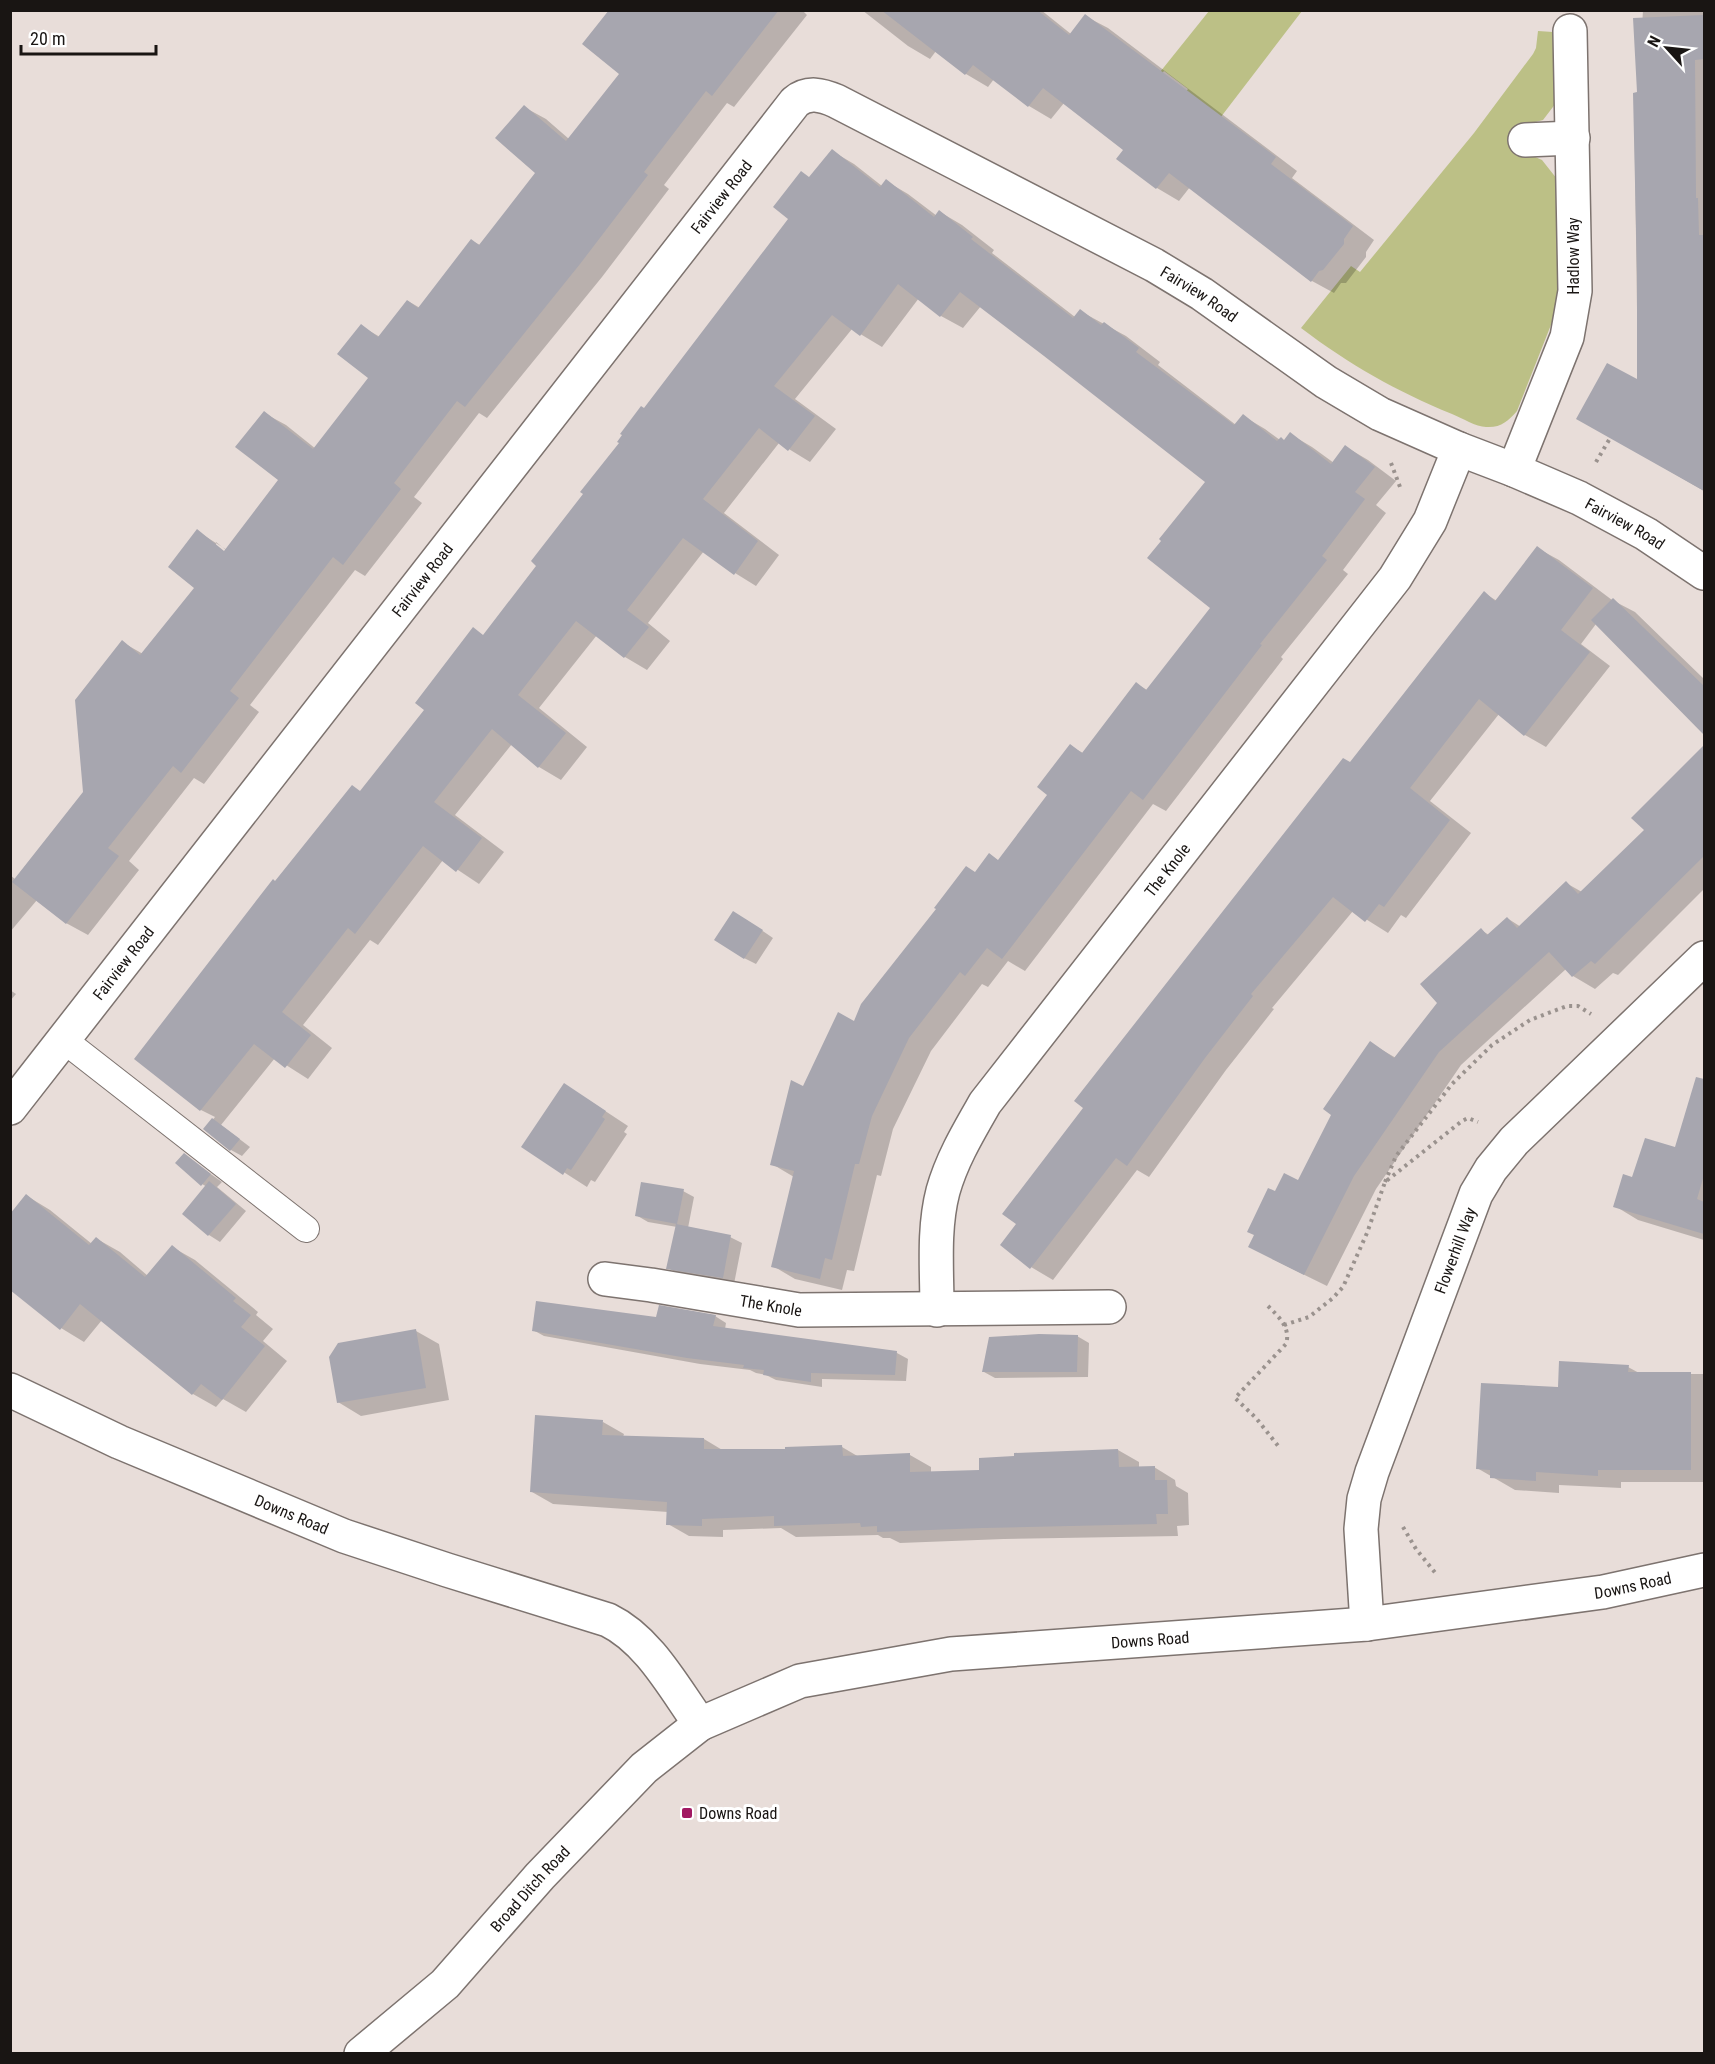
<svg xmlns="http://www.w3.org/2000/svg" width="1715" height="2064" font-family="'Roboto Condensed',sans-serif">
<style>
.green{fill:#bcc086}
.shadow{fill:#0003;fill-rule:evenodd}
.building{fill:#a7a6af}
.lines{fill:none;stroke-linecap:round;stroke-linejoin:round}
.lane-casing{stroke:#7d736f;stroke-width:28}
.street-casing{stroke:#7d736f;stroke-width:36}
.path{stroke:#9a928e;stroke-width:4;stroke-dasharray:3 4.5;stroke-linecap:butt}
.lane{stroke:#fff;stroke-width:26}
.street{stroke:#fff;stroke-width:33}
.poi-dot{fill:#a11862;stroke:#fff;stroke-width:2}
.labels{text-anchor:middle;stroke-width:6;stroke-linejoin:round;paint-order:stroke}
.street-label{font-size:16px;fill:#191513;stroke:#fff}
.poi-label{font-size:16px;fill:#191513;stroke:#fff;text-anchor:start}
</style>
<rect width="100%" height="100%" fill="#e8ddd9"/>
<path class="green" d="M1209,11H1302L1204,139L1174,107L1188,89L1164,71L1150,88L1148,87Z
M1538,31L1553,32L1556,103L1543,120L1524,125V152L1542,160L1557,179L1560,302L1517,411C1508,421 1501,428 1486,427C1476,427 1462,418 1452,414C1396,391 1350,365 1301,328L1351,266L1360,272L1474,133L1533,54L1536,48Z"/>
<path class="shadow" d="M673,10H802L807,15L734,107L727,103L664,185L669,189L602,277L487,418L479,413L414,497L422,503L365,576L355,570L250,705L259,712L204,784L194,778L129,861L139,870L88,935L66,923L37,900L10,932V875L15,879L85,792L122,642L143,654L196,588L197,531L227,550L280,480L264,413L286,425L316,449L370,378L361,326L380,337L408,301L420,308L472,241L480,245L537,173L524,107L546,119L569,139ZM216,542L231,554L229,556L216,546Z
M862,10H1041L1071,34L1085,16L1108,28L1297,171L1292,178L1374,240L1366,252V257L1346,283H1341L1334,293L1312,281L1190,187L1179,201L1157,188L1118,158L1125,149L1064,103L1051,119L1029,106L994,79L988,87L966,74L936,51L930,59L908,46Z
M1643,10H1704V284L1697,285L1696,342L1704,347V491L1578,418L1638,382L1634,94H1638Z
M832,151L854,164L882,186L886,181L908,194L937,216L940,212L962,225L994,250L992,253L1075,317L1080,311L1126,336L1160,362L1158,365L1236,425L1243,416L1265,429L1280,440L1285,441L1290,434L1312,447L1334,463L1346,447L1368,460L1396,481L1376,505L1386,513L1343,570L1348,574L1281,657L1283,659L1166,811L1153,804L1025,971L1008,961L988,987L982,984L931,1051L893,1129L881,1176L877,1175L854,1271L847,1270L842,1290L795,1279L773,1266L794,1177L772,1164L804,1088L854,1023L976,873L999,861L1049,795L1070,746L1083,753L1137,684L1147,690L1212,608L1207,482L981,306L963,328L941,316L919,298L882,347L852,329L795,399L836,429L810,462L779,443L724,513L779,555L756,586L735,573L704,551L648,623L670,641L647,670L625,657L597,635L539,708L587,747L561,780L539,767L512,744L455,815L504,852L479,884L443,860L378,945L370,940L303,1025L332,1048L308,1079L275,1058L221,1125L250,1147L242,1156L231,1150L205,1129L215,1117L201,1110L136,1059L276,883L361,792L426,710L473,629L484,636L538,565L585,494L644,410L790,218L810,178Z
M1537,548L1559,560L1612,600L1635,612L1704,679V733L1596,624L1581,644L1610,666L1546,747L1525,735L1499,714L1430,801L1471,833L1406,918L1401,915L1388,933L1353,911L1272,1008L1274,1009L1226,1070L1149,1177L1137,1170L1053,1280L1031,1267L1351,763L1484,593L1497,601Z
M1704,747V889L1618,975L1613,973L1595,989L1573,976L1566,969L1461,1065L1376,1189L1327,1286L1272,1259L1276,1193L1299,1182L1370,1043L1396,1058L1439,1002L1481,930L1489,935L1507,918L1521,927L1566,883L1582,892L1646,830L1633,818Z
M745,919L773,938L756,964L744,958Z
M10,990L16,994L10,1001Z
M1697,1080L1704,1082V1240L1638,1220L1615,1206L1633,1179L1676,1149Z
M587,1099L628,1126L624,1132L627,1134L595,1182L591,1180L587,1187L523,1146Z
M184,1155L222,1182L217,1187L246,1211L220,1242L209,1235L184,1214L207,1187L202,1184Z
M683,1191L694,1197L688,1228L730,1237L742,1243L734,1284L679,1274L668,1268L677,1227L648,1222L636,1215Z
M27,1196L50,1210L92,1244L97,1239L120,1252L148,1276L172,1247L195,1260L258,1312L256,1315L273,1329L263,1341L287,1361L246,1412L223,1399L216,1407L193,1394L102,1320L84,1342L61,1328Z
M715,1316L726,1323L725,1329L897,1353L908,1359L906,1381L822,1379V1387L776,1380L766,1375L756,1373L750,1370L700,1364L544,1336L533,1330L657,1318Z
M416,1331L439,1344L449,1400L361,1416L338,1402Z
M1077,1336L1089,1343L1088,1377L995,1378L984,1372Z
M1628,1367L1641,1374H1704V1482H1621V1488L1559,1485V1493L1515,1490L1477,1468L1559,1389Z
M603,1422L624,1434L623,1437L704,1439L724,1451H786L842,1447L859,1457L910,1455L931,1467V1473L981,1472L1118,1450L1139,1462V1468L1154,1467L1175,1480L1176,1486L1188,1493L1189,1525L1177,1526L1178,1536L1004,1539L900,1543L890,1538H883L878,1535L796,1537L781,1528L723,1530V1537L689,1536L668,1524V1512L553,1504L532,1492Z"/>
<path class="building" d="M609,10H779L712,96L706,91L644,172L648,175L580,264L465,407L457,401L394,483L401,489L343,565L333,557L230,691L239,698L181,773L173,766L108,848L119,856L66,924L12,882L83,792L75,700L122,640L140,655L194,588L168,567L197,529L224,551L278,480L235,447L264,411L313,449L368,378L337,354L361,324L378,337L407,300L418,308L471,239L479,245L535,173L495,138L524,105L566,141L619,74L582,44Z
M881,10H1037L1069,35L1085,14L1276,157L1271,164L1353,226L1344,239V244L1323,270L1319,271L1311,282L1169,173L1156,189L1116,159L1123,150L1043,88L1028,107L973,65L965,75Z
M1704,15V59L1695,60L1696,198H1698L1699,235H1704V491L1576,419L1607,363L1637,379V273L1633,93L1637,92L1633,18Z
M832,149L880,187L886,179L934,217L939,210L973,237L971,239L1073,318L1080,309L1101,325L1104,322L1139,348L1136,352L1234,425L1243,414L1277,441L1281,437L1284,440L1290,432L1331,464L1345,445L1375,467L1355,492L1365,499L1322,556L1327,560L1260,644L1262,645L1143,800L1131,791L1002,959L987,948L965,976L960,972L909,1038L872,1116L859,1164H855L832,1260L825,1258L820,1279L771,1267L794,1171L770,1165L791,1080L803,1086L838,1012L854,1021L861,1004L936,909L934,908L966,866L975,872L989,853L998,860L1047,795L1037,787L1070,744L1082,753L1136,682L1146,690L1210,608L1147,558L1161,541L1159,539L1205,482L1044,356L960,292L940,317L898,284L860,336L832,315L774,386L815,416L788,451L759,428L703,499L758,541L734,575L683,538L627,610L649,627L624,658L576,621L518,695L566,733L538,768L492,729L434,802L482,838L456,872L423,846L355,934L348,928L282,1012L311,1035L285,1068L254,1044L200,1111L134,1059L273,879L275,881L352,785L360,791L424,710L415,703L473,627L483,635L536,566L531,561L583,494L580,492L619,443L617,442L622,435L620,434L641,406L644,408L788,219L773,207L801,171L809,177Z
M1537,546L1593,588L1561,630L1590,652L1524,736L1479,699L1410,788L1450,820L1384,907L1379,904L1365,922L1333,897L1251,994L1253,996L1205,1058L1127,1166L1116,1158L1030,1269L1000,1245L1016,1224L1002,1214L1083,1108L1074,1101L1343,758L1350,762L1484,591L1495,601Z
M1613,598L1704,686V735L1591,620Z
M1704,745V856L1595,964L1591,961L1572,977L1549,952L1439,1052L1354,1176L1304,1275L1248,1247L1254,1235L1247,1232L1268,1188L1275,1191L1284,1173L1298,1180L1331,1115L1323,1109L1370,1041L1394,1058L1437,1003L1420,984L1481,928L1487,935L1507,917L1517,928L1566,881L1578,894L1644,830L1631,818Z
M733,911L763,930L744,959L714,940Z
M1696,1077L1704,1079V1175L1697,1199L1704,1202V1234L1613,1207L1623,1174L1632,1177L1645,1138L1675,1147Z
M564,1083L606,1111L602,1117L605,1119L594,1136L571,1170L567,1168L563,1175L521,1147Z
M212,1118L240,1139L230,1151L203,1129Z
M184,1153L211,1174L201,1186L175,1163Z
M209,1181L236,1204L208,1236L182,1214Z
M641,1182L684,1189L677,1224L635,1216Z
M26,1194L89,1245L96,1237L145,1277L172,1245L236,1298L233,1301L251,1315L241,1327L265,1346L222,1400L201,1384L192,1395L80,1304L60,1330L10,1290V1214Z
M676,1224L731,1235L723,1278L666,1269Z
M536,1301L656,1317L659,1305L716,1315L713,1326L897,1351L895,1375L811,1373V1382L763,1375L764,1370L743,1368L744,1365L687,1358L532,1331Z
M416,1329L426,1388L337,1403L329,1357L338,1343Z
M1039,1334L1078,1335L1077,1372H982L989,1337Z
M1559,1361L1629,1365L1628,1372H1691V1470H1598V1476L1536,1472V1481L1490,1478V1470L1476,1469L1481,1383L1558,1387Z
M535,1415L603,1420L602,1435L704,1438V1449H785V1447L842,1445L843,1456L910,1453V1472L979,1470V1458L1014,1456V1453L1118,1449L1119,1467L1155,1466V1480H1167L1168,1514H1156L1157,1524L982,1528L877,1532V1526L861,1527L860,1523L774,1526V1516L702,1519V1526L666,1525L667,1502L530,1492Z"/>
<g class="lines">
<g class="lane-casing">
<path id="lane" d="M65,1041L306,1229"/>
</g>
<g class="street-casing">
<g id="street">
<path d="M1525,140L1573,138"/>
<path d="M1514,470L1567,337L1575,291L1570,31"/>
<path id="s1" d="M10,1108L795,102C808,91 822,95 836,101L1154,265L1202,294L1326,382L1380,414L1459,449L1514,470L1579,498L1646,534L1704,573"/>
<path id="s2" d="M605,1279L651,1285L799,1310L1109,1307"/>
<path id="s3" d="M937,1310C937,1271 933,1229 943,1191C952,1159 969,1131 985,1103L1395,578L1430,521L1459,449"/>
<path id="s4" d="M10,1390L119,1442L344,1536L447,1570L608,1620C649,1640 674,1688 700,1724L800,1681L951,1654L1367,1624L1603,1592L1704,1570"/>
<path id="s5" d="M1367,1624L1361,1529L1364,1499L1372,1472L1476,1194L1491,1169L1514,1141L1704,958"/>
<path id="s6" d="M361,2054L445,1984L540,1876L644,1768L700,1724"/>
</g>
</g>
<path class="path" d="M1596,462L1609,440
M1391,463L1400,487
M1385,1182L1396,1156L1452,1084L1492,1045L1530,1020L1567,1006H1578L1591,1014
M1268,1306C1279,1317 1291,1328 1286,1344L1235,1398L1256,1418L1279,1447
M1284,1325L1309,1317L1333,1298L1343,1287L1367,1233L1385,1182L1462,1121L1468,1118L1478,1122
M1403,1527L1416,1549L1437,1575"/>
<use href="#lane" class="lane"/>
<use href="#street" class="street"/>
</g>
<rect class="poi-dot" x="681" y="1807" width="12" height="12" rx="3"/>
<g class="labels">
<g class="street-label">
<text dy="6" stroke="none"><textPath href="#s1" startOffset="1156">Fairview Road</textPath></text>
<text transform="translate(1573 256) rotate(-90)" y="6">Hadlow Way</text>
<text dy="6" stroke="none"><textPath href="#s1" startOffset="1731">Fairview Road</textPath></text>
<text dy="6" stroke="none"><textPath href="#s1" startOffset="2217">Fairview Road</textPath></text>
<text dy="6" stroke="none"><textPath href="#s1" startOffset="670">Fairview Road</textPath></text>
<text dy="6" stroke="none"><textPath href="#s3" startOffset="513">The Knole</textPath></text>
<text dy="6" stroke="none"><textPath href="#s1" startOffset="184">Fairview Road</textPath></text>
<text dy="6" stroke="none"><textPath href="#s5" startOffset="390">Flowerhill Way</textPath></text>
<text dy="6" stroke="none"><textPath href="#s2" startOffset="168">The Knole</textPath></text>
<text dy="6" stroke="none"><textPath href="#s4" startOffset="308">Downs Road</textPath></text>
<text dy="6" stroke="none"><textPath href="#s4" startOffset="1730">Downs Road</textPath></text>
<text dy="6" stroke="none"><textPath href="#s4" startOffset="1244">Downs Road</textPath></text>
<text dy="6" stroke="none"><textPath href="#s6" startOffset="237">Broad Ditch Road</textPath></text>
</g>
<g class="poi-label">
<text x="699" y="1819">Downs Road</text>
</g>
</g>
<rect width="1715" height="2064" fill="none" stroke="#191513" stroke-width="24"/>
<g transform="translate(1667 48) rotate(297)" stroke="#ffffff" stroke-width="4.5" paint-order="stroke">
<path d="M0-4.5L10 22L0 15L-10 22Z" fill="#191513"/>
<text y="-9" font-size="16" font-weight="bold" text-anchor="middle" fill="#191513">N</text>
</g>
<path d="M21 45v9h135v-9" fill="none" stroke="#191513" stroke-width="3"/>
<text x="30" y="45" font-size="18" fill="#191513" stroke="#ffffff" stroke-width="4.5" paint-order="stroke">20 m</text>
</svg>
